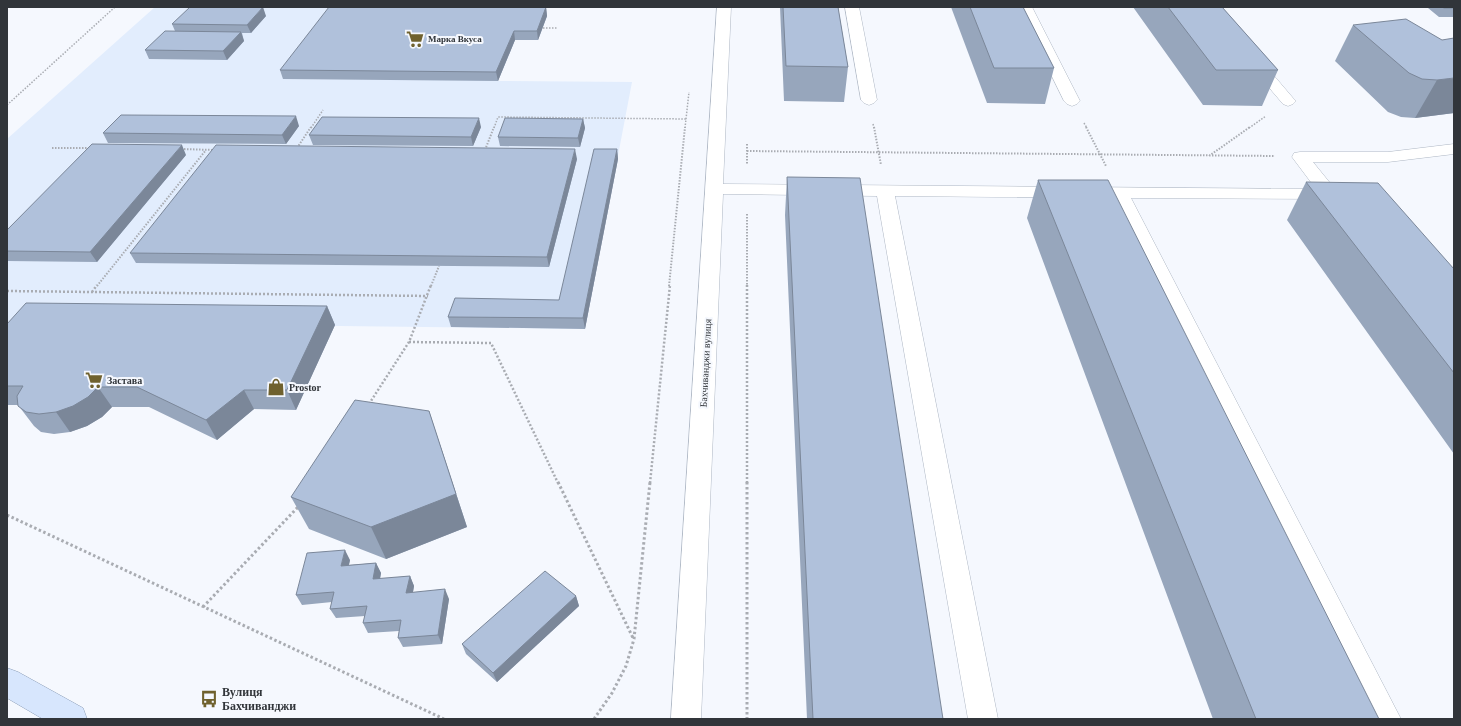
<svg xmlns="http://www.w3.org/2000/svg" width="1461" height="726" font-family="Georgia,serif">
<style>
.built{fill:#e2edfd}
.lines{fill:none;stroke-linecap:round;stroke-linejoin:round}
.minor-casing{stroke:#aeb7c4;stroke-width:1}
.major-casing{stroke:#8b9db7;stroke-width:1}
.path-far3{stroke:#a9acb2;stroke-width:1.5;stroke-dasharray:1.5 1.5;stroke-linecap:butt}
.path-far2{stroke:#a9acb2;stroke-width:2;stroke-dasharray:1.5 1.5;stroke-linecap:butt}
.path-far1{stroke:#a9acb2;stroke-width:2.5;stroke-dasharray:2 2;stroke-linecap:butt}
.path{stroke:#a9acb2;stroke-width:3;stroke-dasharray:2.5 2.5;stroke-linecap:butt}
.minor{fill:#fff;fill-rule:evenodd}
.major{fill:#d7e6fd;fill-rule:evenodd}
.wall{fill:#97a6bc}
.shaded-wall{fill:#7b8799}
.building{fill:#b0c1db;stroke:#7b8799}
.labels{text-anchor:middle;stroke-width:4;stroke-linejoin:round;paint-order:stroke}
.far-poi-label{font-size:9px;font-weight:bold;fill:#31353a;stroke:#f5f8fe;text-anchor:start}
.street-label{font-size:10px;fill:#31353a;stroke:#f5f8fe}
.poi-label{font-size:10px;font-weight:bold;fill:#31353a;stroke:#f5f8fe;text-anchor:start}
.near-poi-label{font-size:12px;font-weight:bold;fill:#31353a;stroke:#f5f8fe;text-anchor:start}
</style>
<rect width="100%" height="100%" fill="#f5f8fe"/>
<path class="built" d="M155,7H529L526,15L547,16L538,40H515L498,81L632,82L585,329L7,322V139Z"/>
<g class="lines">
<g class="minor-casing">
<path id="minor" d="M717,7H731L723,184L1316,189L1292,157L1294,153L1300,152H1388L1454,144V154L1388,162H1313L1339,194L1336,198L1330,199L1131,198L1401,719H1370L1113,198L895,196L998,719H968L877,196L723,194L701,719H671Z
M845,7H859L877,100L874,103L869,105L864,103L861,100Z
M1018,7H1032L1080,101L1077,104L1072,106L1067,104L1064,101Z
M1253,56L1258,57L1293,98L1296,101L1293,104L1288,106L1283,104L1248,63L1246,60L1248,57Z"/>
</g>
<g class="major-casing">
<path id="major" d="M7,668L18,672L83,708L87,719H43L7,698Z"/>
</g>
<path class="path-far3" d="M543,28H558
M7,105L115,7
M1084,123L1087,128
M873,124L874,128
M311,128L323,110
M494,128L498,117L686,119
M685,128L689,92
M1249,128L1266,116"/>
<path class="path-far2" d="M874,127L881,165
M1086,127L1106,166
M747,144V165
M52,148H90
M297,148L311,127
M181,149L214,150
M485,150L494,127
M747,151L1275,156
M1209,156L1250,127
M747,214V286
M97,286L206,150
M431,286L439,266
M669,286L685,127"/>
<path class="path-far1" d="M747,285V483
M7,291L428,296
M92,292L97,285
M409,342L491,343L558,483
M369,404L409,342L431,285
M650,483L670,285"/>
<path class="path" d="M558,482L633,638
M747,482V719
M7,515L444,719
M203,607L298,507
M594,719L612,693L626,666L634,639L650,482"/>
<use href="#minor" class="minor"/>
<use href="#major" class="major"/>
</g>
<path class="wall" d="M546,7L547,16L538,40H515L498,81L283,79L280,70Z
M780,7H838L848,67L844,102L784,101Z
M951,7H1023L1054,68L1045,104L987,103Z
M1133,7H1222L1278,70L1262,106L1203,105Z
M1429,7H1454V17H1439L1428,8Z
M266,16L251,33H242L244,41L227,60L149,59L145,50L175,31L172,24Z
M1353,25L1442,40L1454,113L1415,118L1401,117L1388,112L1335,61Z
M583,119L585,128L580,147L500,146L498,137Z
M299,126L286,144L108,143L103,133Z
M481,127L473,146L313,145L309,135Z
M617,149L618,159L585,329L451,327L448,317L559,300Z
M186,155L97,262L7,261V230Z
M577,159L549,267L136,263L130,253Z
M787,177L943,719H807L785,215Z
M1038,180L1379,719H1213L1027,218Z
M1306,182L1454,269V454L1287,220Z
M327,306L335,325L296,410L254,409L217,440L149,407H112L102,417L87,426L70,432L54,434L41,432L34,426L18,405H7V324Z
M429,411L467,527L386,559L309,529L291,497Z
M350,560L349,565L376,563L381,573L380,579L410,576L414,586L413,592L449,599L442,644L403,647L398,638L399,631L368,633L363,623L365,616L336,618L330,609L332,602L302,605L296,595Z
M576,596L579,606L497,682L466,654L462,644Z"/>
<path class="shaded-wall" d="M263,7L266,16L251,33L247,25Z
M546,7L547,16L538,40L537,31Z
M514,31L515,40L498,81L496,72Z
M241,32L244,41L227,60L223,51Z
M1454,78V113L1415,118L1437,80Z
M296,116L299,126L286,144L282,135Z
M479,118L481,127L473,146L471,137Z
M583,119L585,128L580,147L578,138Z
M182,145L186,155L97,262L90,252Z
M575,149L577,159L549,267L547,257Z
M617,149L618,159L585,329L583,318Z
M327,306L335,325L296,410L287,390Z
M98,387L112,407L102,417L87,426L70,432L56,412Z
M244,390L254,409L217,440L206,420Z
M429,411L467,527L386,559L371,527Z
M345,550L350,560L346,576L341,566Z
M376,563L381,573L378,589L373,579Z
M410,576L414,586L411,603L406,593Z
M445,589L449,599L442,644L438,635Z
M576,596L579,606L497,682L493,673Z"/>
<path class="building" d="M190,7H263L247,25L172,24Z
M329,7H546L537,31H514L496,72L280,70Z
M783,7H838L848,67L786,66Z
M970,7H1023L1054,68H994Z
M1168,7H1222L1278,70H1216Z
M1442,7H1454V8H1444Z
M1406,19L1442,40L1454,38V78L1437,80L1422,79L1409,73L1353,25Z
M165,31L241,32L223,51L145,50Z
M121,115L296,116L282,135L103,133Z
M322,117L479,118L471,137L309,135Z
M505,118L583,119L578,138L498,137Z
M92,144L182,145L90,252L7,251V230Z
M216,145L575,149L547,257L130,253Z
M594,149H617L583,318L448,317L455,298L559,300Z
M787,177L860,178L943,719H813Z
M1038,180H1108L1379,719H1256Z
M1306,182L1378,183L1454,269V373Z
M26,303L327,306L287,390H244L206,420L137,387H98L88,397L73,406L56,412L39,414L26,412L18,406L17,396L23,386H7V324Z
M355,400L429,411L456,494L371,527L291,497Z
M345,550L341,566L376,563L373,579L410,576L406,593L445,589L438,635L398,638L401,620L363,623L367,606L330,609L334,592L296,595L307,553Z
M545,571L576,596L493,673L462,644Z"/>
<defs>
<g id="supermarket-bare" transform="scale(1.38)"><path d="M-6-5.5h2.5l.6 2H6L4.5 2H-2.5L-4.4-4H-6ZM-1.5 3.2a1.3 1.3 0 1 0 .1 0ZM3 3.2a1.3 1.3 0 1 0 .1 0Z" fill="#6f612e" stroke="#f5f8fe" stroke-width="2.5" paint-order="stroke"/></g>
<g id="shop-bare" transform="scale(1.38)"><path d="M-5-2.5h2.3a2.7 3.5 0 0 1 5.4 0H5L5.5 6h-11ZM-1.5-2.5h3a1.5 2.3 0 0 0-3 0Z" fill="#6f612e" stroke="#f5f8fe" stroke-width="2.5" paint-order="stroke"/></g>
<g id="bus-bare" transform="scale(1.38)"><path d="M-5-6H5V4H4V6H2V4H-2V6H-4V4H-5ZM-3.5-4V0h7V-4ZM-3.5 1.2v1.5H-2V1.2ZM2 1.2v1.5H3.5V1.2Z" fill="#6f612e" stroke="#f5f8fe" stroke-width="2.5" paint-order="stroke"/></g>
</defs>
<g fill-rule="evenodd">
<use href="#supermarket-bare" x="415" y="39"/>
<use href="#supermarket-bare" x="94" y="380"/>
<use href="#shop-bare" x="276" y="387"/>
<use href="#bus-bare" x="209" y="699"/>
</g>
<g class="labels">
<g class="far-poi-label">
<text x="428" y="42">Марка Вкуса</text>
</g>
<g class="street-label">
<text transform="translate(705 363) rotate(-87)" y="4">Бахчиванджи вулиця</text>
</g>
<g class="poi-label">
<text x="107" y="384">Застава</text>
<text x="289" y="391">Prostor</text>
</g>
<g class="near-poi-label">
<text x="222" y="696">Вулиця<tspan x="222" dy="14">Бахчиванджи</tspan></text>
</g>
</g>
<rect width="1461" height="726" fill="none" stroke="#31353a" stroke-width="16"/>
</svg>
